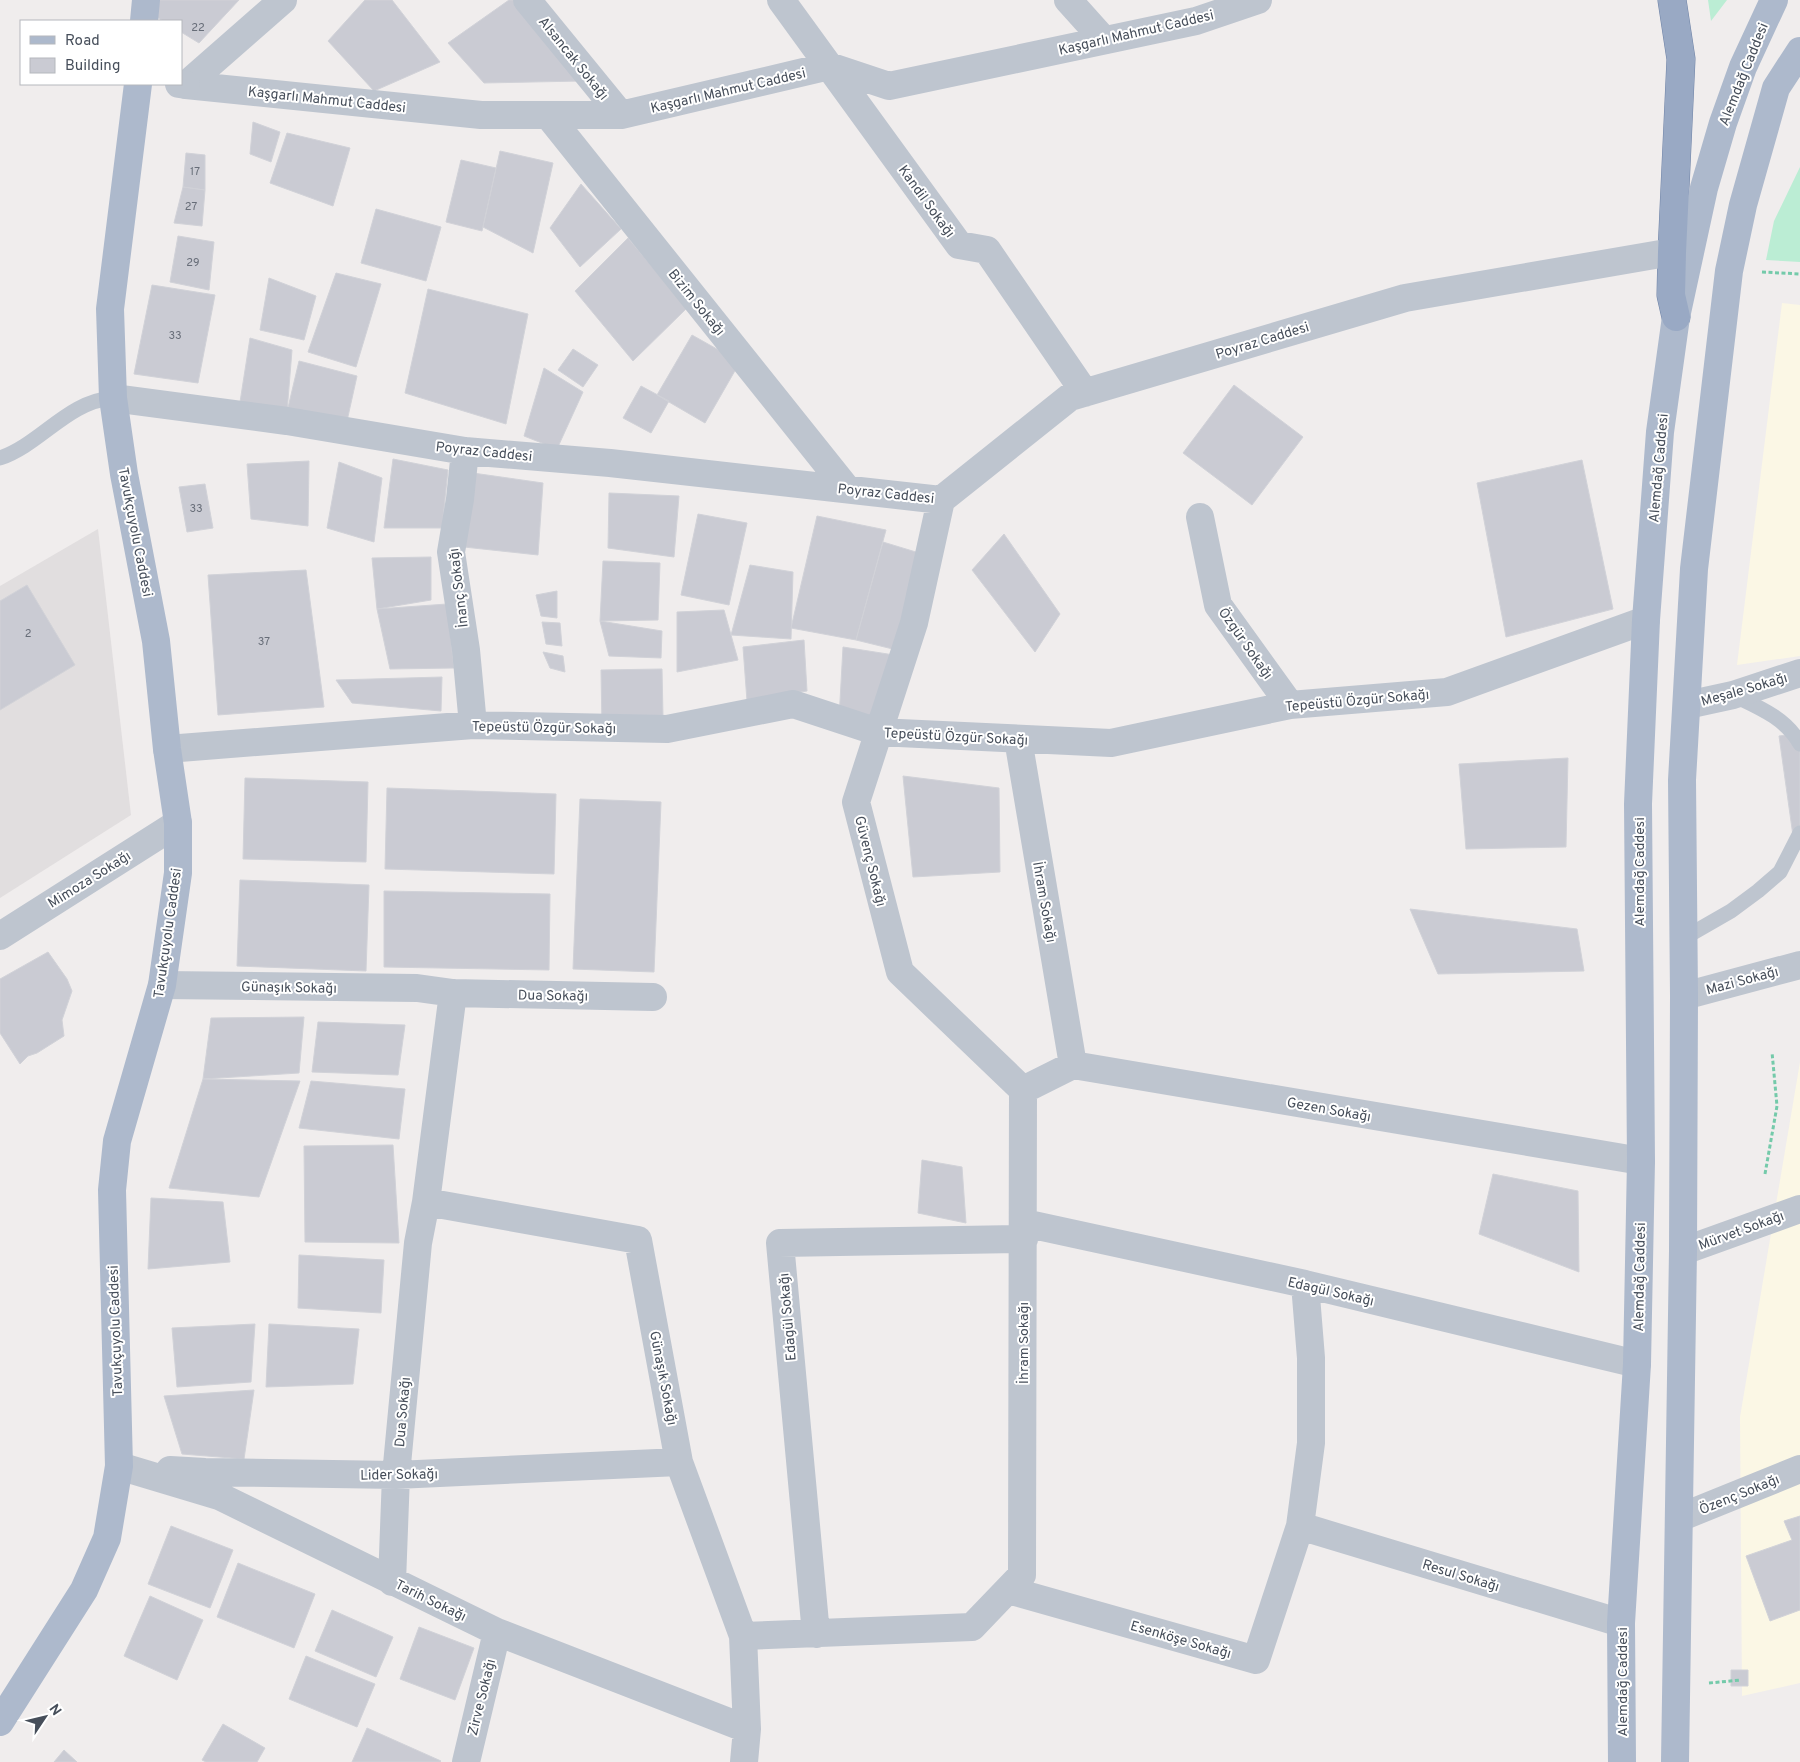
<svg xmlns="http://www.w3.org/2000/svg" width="1800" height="1762" font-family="Overpass,sans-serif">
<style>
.commercial{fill:#fbf7e5}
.education{fill:#e1dedf}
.green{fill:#bbedd4}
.building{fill:#cacbd3;stroke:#d1d2d8}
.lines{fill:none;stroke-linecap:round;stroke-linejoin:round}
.trunk-casing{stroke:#7084a7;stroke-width:29}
.path{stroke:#74caaa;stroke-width:3;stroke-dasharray:4 2.5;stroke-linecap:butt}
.service{stroke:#bec5cf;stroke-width:15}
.minor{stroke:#bec5cf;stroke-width:28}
.tertiary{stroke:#bec5cf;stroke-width:28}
.primary{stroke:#adb9cc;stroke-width:28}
.trunk{stroke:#99a9c4;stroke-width:28}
.labels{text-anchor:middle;stroke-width:4;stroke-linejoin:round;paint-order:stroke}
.number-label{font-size:11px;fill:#676d78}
.street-label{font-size:14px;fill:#464e5a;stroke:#fff}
</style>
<rect width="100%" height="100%" fill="#f0eded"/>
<path class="commercial" d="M1782,303L1800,305V656L1737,665Z
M1800,1062V1683L1742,1696L1740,1417Z"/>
<path class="education" d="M98,529L131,815L0,898V586Z"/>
<path class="green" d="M1708,0H1727L1711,21Z
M1800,167V262L1766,260L1774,221Z"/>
<path class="building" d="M157,0H239L199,43L181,32V21H163L155,16Z
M365,0H392L440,62L374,91L328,41Z
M509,0H514L582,81L484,83L448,43Z
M253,122L280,132L271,162L250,154Z
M287,133L350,148L333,206L270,183Z
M500,151L553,163L533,253L483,227Z
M186,153L205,155V190L183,187Z
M461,160L496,168L482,231L446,222Z
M581,184L621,229L580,267L550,228Z
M183,187L205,190L202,226L174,223Z
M376,209L441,227L426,281L361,263Z
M178,236L214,242L209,290L170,282Z
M628,238L687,308L633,361L575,291Z
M336,273L381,284L356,367L308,352Z
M269,278L316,296L304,340L260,330Z
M152,285L215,295L198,383L134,374Z
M428,289L528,314L506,424L405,393Z
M692,335L740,362L705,423L657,395Z
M250,338L292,350L287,412L238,415Z
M573,349L598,365L583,387L558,370Z
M299,361L357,376L347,421L287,412Z
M544,368L583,392L557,449L524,436Z
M1234,385L1303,437L1252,505L1183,453Z
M641,386L669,401L651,433L623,418Z
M393,459L448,470L442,528H384Z
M1582,460L1613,609L1506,637L1477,483Z
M309,461L308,526L251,519L247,464Z
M339,462L382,478L374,542L327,528Z
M473,473L543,483L538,555L464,547Z
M205,484L213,528L187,532L179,487Z
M609,493L679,496L674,557L608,548Z
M698,514L747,523L729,605L681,595Z
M817,516L886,530L856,640L791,628Z
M1004,534L1060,614L1035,652L972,570Z
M883,542L929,556L905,652L856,640Z
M431,557V600L377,609L372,558Z
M603,561L660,563L658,620L600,621Z
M750,565L793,572L791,639L731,635Z
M306,570L324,707L218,715L208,575Z
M27,585L75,665L0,710V601Z
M557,591V618L541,616L536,595Z
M447,604L454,668L390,669L377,609Z
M724,610L738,660L677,672V612Z
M600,621L662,631L661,658L609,656Z
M542,622L560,623L562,646L546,644Z
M804,640L807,691L747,701L743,647Z
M843,647L894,655L875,721L839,719Z
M543,652L563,656L565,672L550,668Z
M662,669L663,717L602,728L601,670Z
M442,677L441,711L352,703L336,680Z
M1800,733V849L1795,850L1779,736Z
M1568,758L1566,847L1466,849L1459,764Z
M903,776L999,788L1000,872L913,877Z
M245,778L368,782L366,862L243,859Z
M387,788L556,794L554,874L385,869Z
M580,799L661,802L654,972L573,969Z
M240,880L369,885L366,971L237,966Z
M384,891L550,894L549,970L384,967Z
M1410,909L1577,929L1584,971L1438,974Z
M48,952L67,979L72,991L62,1020L64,1036L37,1053L28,1056L20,1064L0,1033V979Z
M304,1017L299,1073L203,1079L211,1018Z
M318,1022L405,1025L398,1075L312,1072Z
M203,1079L300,1081L259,1197L169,1188Z
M311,1081L405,1089L399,1139L299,1128Z
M393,1145L399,1243L305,1242L304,1146Z
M922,1160L962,1167L966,1223L918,1213Z
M1493,1174L1578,1191L1579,1272L1479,1234Z
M151,1198L223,1202L230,1262L148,1269Z
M299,1255L384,1260L381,1313L298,1308Z
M255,1324L251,1382L177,1387L172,1328Z
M269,1324L359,1329L353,1384L266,1387Z
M254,1390L244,1459L182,1454L164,1396Z
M1800,1516V1610L1770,1621L1746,1556L1792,1540L1784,1521Z
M171,1526L233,1550L210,1608L148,1584Z
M238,1563L315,1594L294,1648L217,1617Z
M150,1596L203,1620L177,1680L124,1656Z
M332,1610L393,1637L376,1677L315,1651Z
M419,1627L474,1648L455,1700L400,1679Z
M306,1656L375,1684L357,1727L289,1699Z
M1731,1670H1748V1686H1731Z
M223,1724L265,1748L257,1762H206L202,1760Z
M367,1728L441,1761L440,1762H352Z
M64,1750L77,1762H54Z"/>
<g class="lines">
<g class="trunk-casing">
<path id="trunk" d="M1672,0L1681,59L1672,252L1671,295L1676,317"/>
</g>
<path class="path" d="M1762,272L1800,274
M1765,1174L1777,1106L1772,1052
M1709,1683L1741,1680"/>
<path class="service" d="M0,458C41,444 68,401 113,398
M1733,695C1758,707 1786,718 1800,744
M1684,938L1731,911L1758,891L1780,872L1800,833"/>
<path class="minor" d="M527,0L621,115
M781,0L959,245L987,250L1085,393
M1068,0L1104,40
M186,85L481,115H621L829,66L889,86L1196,21L1258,0
M186,85L283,0
M548,115L847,489
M113,398L287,421L465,451L610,463L941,500L1070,397L1405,298L1672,252
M465,451L460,499L451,552L466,650L473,725
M941,500L914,623L856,802L900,972L1023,1090
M1200,517L1218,605L1290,705
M1687,705L1733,695L1800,673
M1018,739L1073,1065
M167,749L473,725L667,729L793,704L878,732L1111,743L1290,705L1447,692L1646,620
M0,936L178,823
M162,985L417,988L453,993L653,997
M1684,996L1800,965
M1023,1090L1073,1065L1641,1161
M426,1202L453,993
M1024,1223L1305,1284L1637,1364
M1683,1251L1800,1209
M119,1466L219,1496L497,1632L747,1729
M170,1470L205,1472L396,1475L679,1462
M1679,1518L1800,1469
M1300,1526L1621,1623
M392,1582L396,1475L418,1243L426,1202L638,1240L679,1462L743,1636L747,1729L744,1762
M1008,1590L1256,1660L1300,1526L1311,1443V1358L1305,1284
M816,1634L780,1243L1024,1239
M743,1636L972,1627L1022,1575L1023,1090
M466,1762L497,1632"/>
<path class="tertiary" d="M179,84L186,85"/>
<path class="primary" d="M144,21L146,0
M0,1722L84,1590L107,1538L119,1466L112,1190L117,1141L162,985L178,873V823L167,749L156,641L124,474L113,398L110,309L138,84
M1622,1762L1621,1623L1637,1364L1641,1161L1638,804L1646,620L1660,432L1676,317L1704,188L1723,123L1743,67L1774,0
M1675,1762L1683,1251L1684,996L1682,780L1694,569L1729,271L1743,205L1776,88L1800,51"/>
<use href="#trunk" class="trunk"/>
</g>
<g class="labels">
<g class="number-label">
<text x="198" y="31">22</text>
<text x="195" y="175">17</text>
<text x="191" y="210">27</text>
<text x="193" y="266">29</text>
<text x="175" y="339">33</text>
<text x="196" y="512">33</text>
<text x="28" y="637">2</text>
<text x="264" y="645">37</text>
</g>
<g class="street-label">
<text transform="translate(1136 32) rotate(-13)" y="5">Kaşgarlı Mahmut Caddesi</text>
<text transform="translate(574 58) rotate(51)" y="5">Alsancak Sokağı</text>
<text transform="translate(1743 74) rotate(-68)" y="5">Alemdağ Caddesi</text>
<text transform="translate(728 90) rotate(-13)" y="5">Kaşgarlı Mahmut Caddesi</text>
<text transform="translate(327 99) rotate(6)" y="5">Kaşgarlı Mahmut Caddesi</text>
<text transform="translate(927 201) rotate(54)" y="5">Kandil Sokağı</text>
<text transform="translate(697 302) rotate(51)" y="5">Bizim Sokağı</text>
<text transform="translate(1262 340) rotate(-17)" y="5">Poyraz Caddesi</text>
<text transform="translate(484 451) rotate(6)" y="5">Poyraz Caddesi</text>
<text transform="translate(1658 468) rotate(-85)" y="5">Alemdağ Caddesi</text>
<text transform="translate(886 493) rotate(6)" y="5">Poyraz Caddesi</text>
<text transform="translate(136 532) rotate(79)" y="5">Tavukçuyolu Caddesi</text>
<text transform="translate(458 588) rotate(-97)" y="5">İnanç Sokağı</text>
<text transform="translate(1246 643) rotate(55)" y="5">Özgür Sokağı</text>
<text transform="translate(1744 689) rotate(-16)" y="5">Meşale Sokağı</text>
<text transform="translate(1357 700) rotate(-5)" y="5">Tepeüstü Özgür Sokağı</text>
<text transform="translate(544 727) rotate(1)" y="5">Tepeüstü Özgür Sokağı</text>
<text transform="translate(956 736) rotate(3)" y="5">Tepeüstü Özgür Sokağı</text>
<text transform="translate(871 861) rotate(76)" y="5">Güvenç Sokağı</text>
<text transform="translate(1639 872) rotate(-90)" y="5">Alemdağ Caddesi</text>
<text transform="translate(89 879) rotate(-32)" y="5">Mimoza Sokağı</text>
<text transform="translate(1045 902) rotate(80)" y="5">İhram Sokağı</text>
<text transform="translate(167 933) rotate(-82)" y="5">Tavukçuyolu Caddesi</text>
<text transform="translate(1742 980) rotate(-15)" y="5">Mazi Sokağı</text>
<text transform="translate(289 987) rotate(1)" y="5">Günaşık Sokağı</text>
<text transform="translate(553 995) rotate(1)" y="5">Dua Sokağı</text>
<text transform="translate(1329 1109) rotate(10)" y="5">Gezen Sokağı</text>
<text transform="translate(1741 1230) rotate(-20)" y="5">Mürvet Sokağı</text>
<text transform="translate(1639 1277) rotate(-89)" y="5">Alemdağ Caddesi</text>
<text transform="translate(1331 1291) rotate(13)" y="5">Edagül Sokağı</text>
<text transform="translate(787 1317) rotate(-95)" y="5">Edagül Sokağı</text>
<text transform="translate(115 1331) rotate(-92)" y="5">Tavukçuyolu Caddesi</text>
<text transform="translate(1023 1343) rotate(-90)" y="5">İhram Sokağı</text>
<text transform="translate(664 1378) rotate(79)" y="5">Günaşık Sokağı</text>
<text transform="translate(402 1412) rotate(-85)" y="5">Dua Sokağı</text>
<text transform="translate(399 1474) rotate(-1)" y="5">Lider Sokağı</text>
<text transform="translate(1739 1494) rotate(-22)" y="5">Özenç Sokağı</text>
<text transform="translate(1461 1575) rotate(17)" y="5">Resul Sokağı</text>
<text transform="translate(431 1600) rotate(26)" y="5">Tarih Sokağı</text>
<text transform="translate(1181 1639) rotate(16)" y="5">Esenköşe Sokağı</text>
<text transform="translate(1622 1682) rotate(-90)" y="5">Alemdağ Caddesi</text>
<text transform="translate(481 1697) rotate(-76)" y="5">Zirve Sokağı</text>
</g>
</g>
<rect x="20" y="20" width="162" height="65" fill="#ffffff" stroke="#b5b8bd"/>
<rect x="30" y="36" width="25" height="8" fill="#adb9cc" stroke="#b5b8bd"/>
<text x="65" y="45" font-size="15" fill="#464e5a">Road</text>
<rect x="30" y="58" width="25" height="15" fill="#cacbd3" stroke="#b5b8bd"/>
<text x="65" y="70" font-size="15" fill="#464e5a">Building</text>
<g transform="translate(45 1717) rotate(55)" stroke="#ffffff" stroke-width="4" paint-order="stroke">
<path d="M0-4L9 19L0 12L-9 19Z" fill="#464e5a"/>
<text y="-8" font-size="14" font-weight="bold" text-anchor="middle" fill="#464e5a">N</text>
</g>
</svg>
